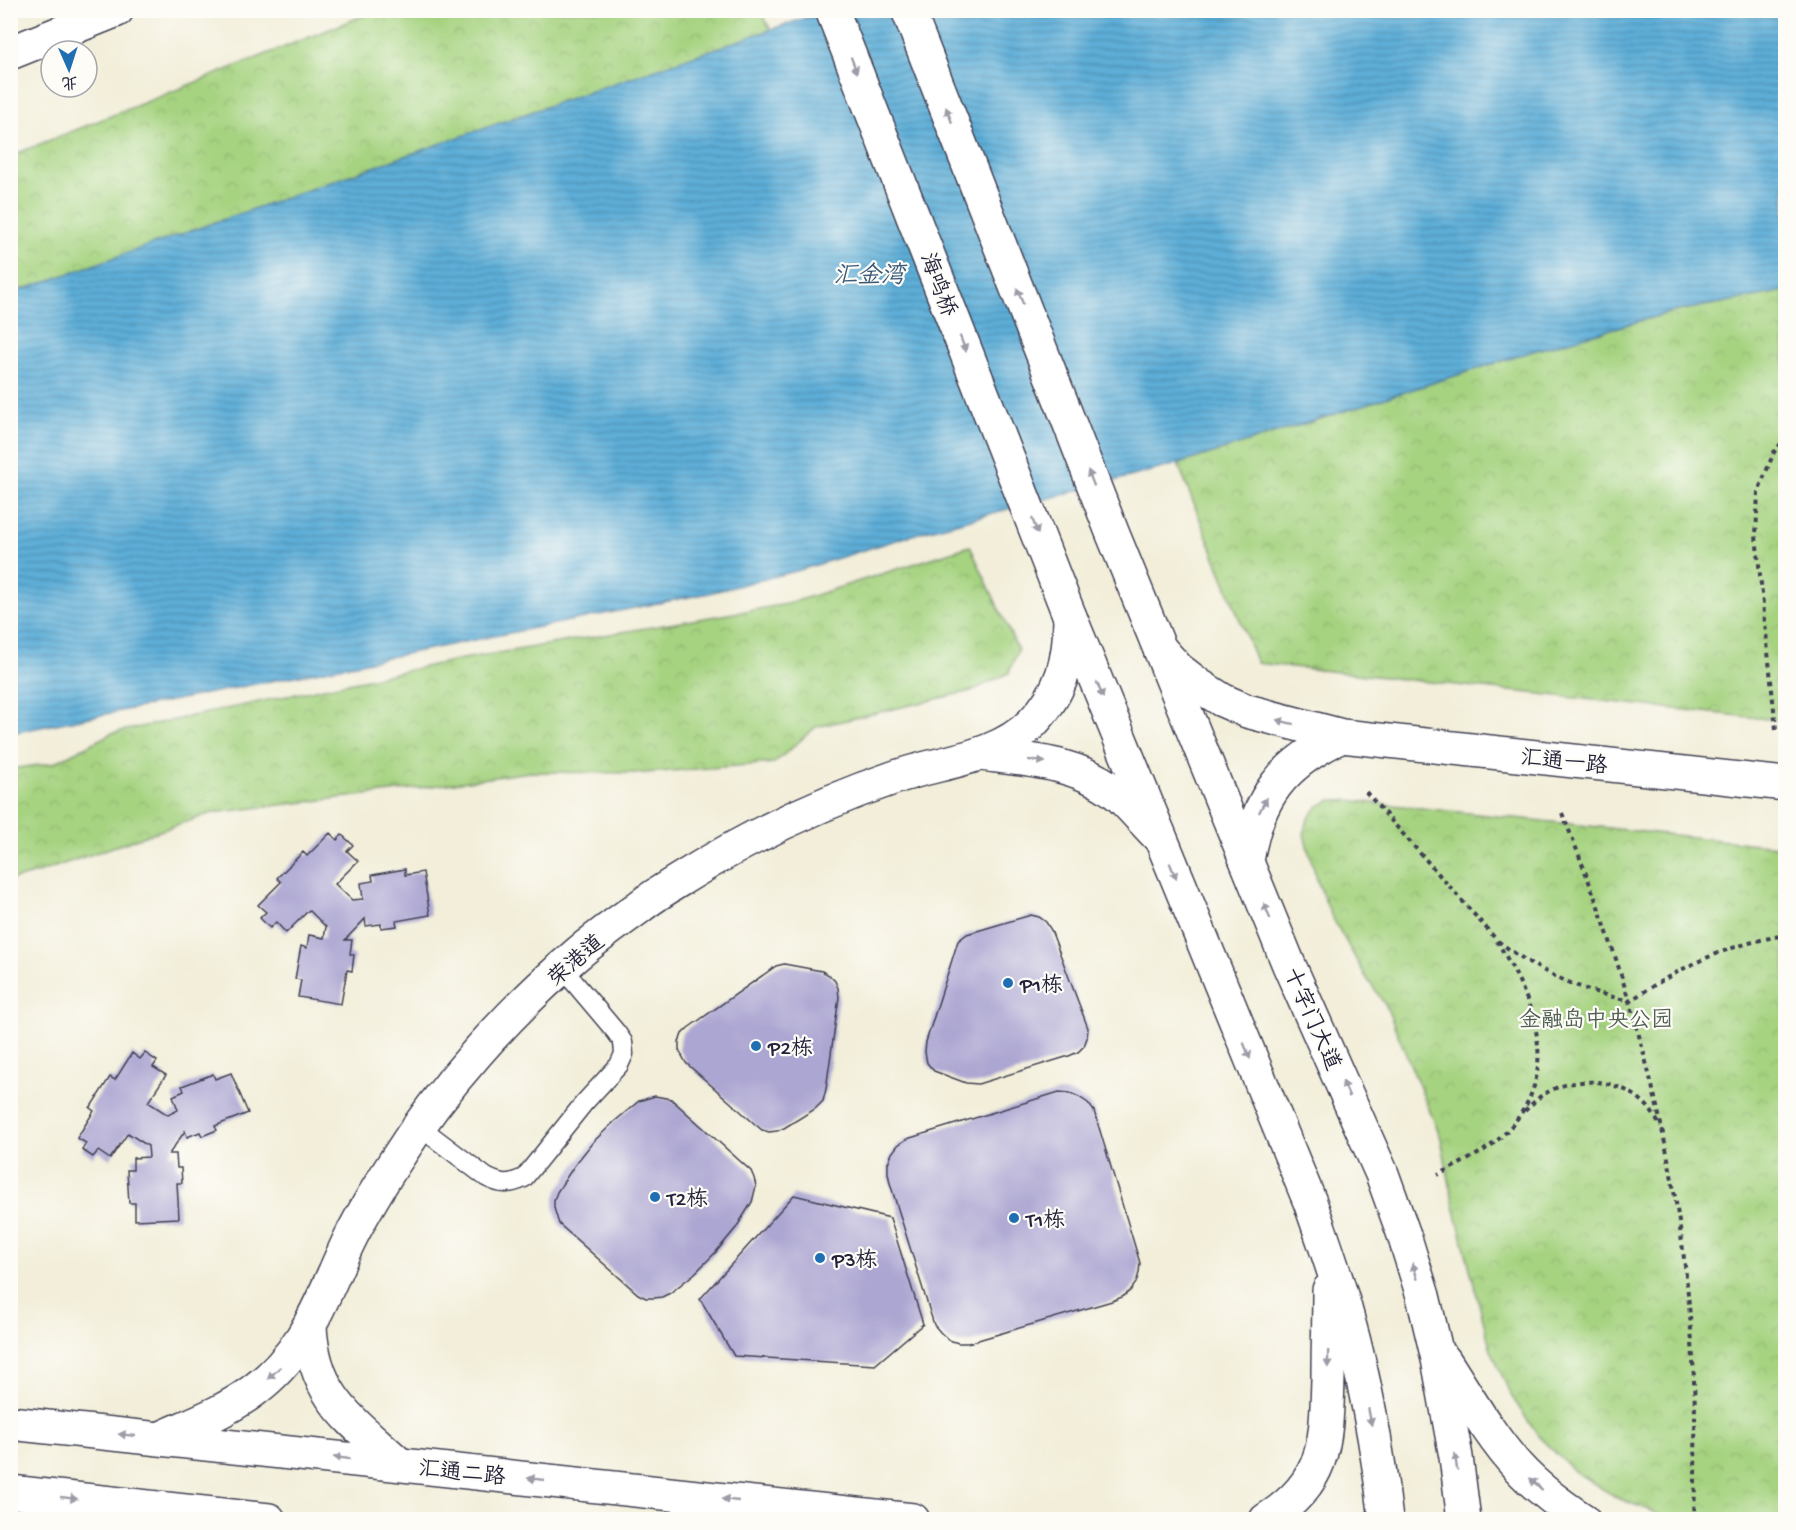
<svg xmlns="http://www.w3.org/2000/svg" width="1796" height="1530" font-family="'Gochi Hand','LXGW WenKai TC',sans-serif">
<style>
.park{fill:url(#park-crowns);stroke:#647a5e;stroke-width:1.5}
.water{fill:url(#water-rules);stroke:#40688a;stroke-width:1.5}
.building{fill:#aca6d2}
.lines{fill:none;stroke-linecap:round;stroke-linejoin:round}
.service-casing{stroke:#414153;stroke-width:21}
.minor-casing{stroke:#414153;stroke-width:36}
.tertiary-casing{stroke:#414153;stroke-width:36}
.secondary-casing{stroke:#414153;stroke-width:36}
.path{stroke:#414153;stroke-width:4;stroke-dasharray:4.5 4.5;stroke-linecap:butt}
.service{stroke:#fff;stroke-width:18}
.minor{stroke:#fff;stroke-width:33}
.tertiary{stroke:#fff;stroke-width:33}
.secondary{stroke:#fff;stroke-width:33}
.oneway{fill:#9c9ca7}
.poi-dot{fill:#1f6fb2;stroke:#fdfcf7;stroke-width:2}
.labels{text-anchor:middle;stroke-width:4.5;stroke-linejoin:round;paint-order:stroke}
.street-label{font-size:22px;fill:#22223b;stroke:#fdfcf7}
.poi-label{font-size:22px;fill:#22223b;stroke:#fdfcf7;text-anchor:start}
.park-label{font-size:22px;fill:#506053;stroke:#fdfcf7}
.water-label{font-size:24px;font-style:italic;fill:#3a5a7a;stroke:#fdfcf7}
</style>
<defs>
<pattern id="park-crowns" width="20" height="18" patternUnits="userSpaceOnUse" patternTransform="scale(1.5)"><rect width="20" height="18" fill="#a6d380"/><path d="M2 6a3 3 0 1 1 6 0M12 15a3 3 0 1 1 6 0" fill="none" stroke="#8fb570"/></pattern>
<pattern id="water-rules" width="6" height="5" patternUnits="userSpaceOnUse" patternTransform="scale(1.5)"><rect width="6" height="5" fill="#5daed8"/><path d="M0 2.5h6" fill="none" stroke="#4c8db0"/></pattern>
</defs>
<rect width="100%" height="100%" fill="#fdfcf7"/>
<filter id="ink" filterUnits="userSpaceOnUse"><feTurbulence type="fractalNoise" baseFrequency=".0167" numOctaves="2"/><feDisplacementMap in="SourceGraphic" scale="12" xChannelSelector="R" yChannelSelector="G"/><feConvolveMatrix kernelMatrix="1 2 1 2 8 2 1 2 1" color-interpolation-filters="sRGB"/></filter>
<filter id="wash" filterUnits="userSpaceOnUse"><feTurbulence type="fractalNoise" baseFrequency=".008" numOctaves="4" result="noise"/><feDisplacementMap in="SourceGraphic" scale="24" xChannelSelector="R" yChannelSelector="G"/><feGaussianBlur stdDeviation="1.35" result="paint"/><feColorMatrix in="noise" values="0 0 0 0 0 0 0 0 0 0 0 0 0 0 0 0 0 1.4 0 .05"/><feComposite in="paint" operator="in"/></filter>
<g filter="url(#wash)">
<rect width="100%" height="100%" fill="#f2eed9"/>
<path class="park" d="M760,10L771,30L11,295L10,156L375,11Z
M1785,291V721L1257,663L1178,464L1533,351L1672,312Z
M970,546L1018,650L1009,673L971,691L816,727L774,763L645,773L530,772L391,792L212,813L37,873L11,880V769L54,763L112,733L457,660L787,604Z
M1331,800H1346L1785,847V1519L1698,1520L1664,1516L1617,1498L1574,1471L1538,1436L1510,1394L1490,1347L1454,1206L1441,1138L1386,1006L1366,977L1331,915L1318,883L1308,849L1304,834L1308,819L1317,807Z"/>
<path class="water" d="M825,11H1785V291L1672,312L1533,351L1178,464L922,532L800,570L709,593L11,733L10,294L565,100Z"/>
<g id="blocks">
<path class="building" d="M330,833L337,840L342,835L353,845L347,851L358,861L335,884L352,900L363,899L361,883L373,881L372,875L405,869V875L423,872L430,915L396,921L397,926L381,928V924L366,926L365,919L345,940H352L350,954L354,955L352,971L347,970L341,1004L298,997L301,980L295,979L301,946L307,948L309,935L324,938L326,927L309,910L286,933L276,922L270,928L260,918L266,912L258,905L281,882L277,878L303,852L307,856Z
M1031,915L1039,917L1046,922L1051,930L1088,1028L1087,1038L1084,1046L1078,1052L1069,1056L978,1084L966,1083L934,1071L927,1063L925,1052L926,1042L958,941L967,934Z
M784,964L822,971L829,975L835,981L838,988L839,997L826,1089L823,1101L815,1109L784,1128L777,1131L769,1132L762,1130L756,1125L686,1063L679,1050V1042L682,1034L688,1028L776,966Z
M132,1053L140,1059L145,1053L157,1061L153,1067L166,1075L148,1102L168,1115L178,1110L173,1096L184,1091L182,1086L213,1074L215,1079L231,1073L248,1113L215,1126L217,1130L202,1136L200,1132L187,1137L185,1131L169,1154H176L177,1168H181L182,1183H177L179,1218L135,1220V1203H129L127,1170H133V1158L149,1157L148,1146L128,1133L110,1159L98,1151L93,1157L82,1150L86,1143L77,1138L94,1111L90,1108L110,1077L115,1080Z
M1059,1092L1070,1093L1079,1097L1088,1103L1094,1111L1140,1263L1139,1273L1136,1283L1130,1291L1122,1297L1112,1301L968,1343H958L949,1340L941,1333L934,1325L890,1183L888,1173V1163L892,1153L898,1145L907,1139Z
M655,1096L671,1099L751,1171L754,1178L756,1186L752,1202L736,1228L716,1252L694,1274L670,1293L662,1297L654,1298H646L638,1294L559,1224L554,1208V1200L557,1192L574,1166L593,1142L615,1121L639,1101Z
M794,1195L890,1218L923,1324L875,1365L734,1356L700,1299Z"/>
</g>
</g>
<g filter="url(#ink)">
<use href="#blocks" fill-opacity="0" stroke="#414153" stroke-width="1.5"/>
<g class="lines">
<g class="service-casing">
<path id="service" d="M420,1127L486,1177C501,1185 509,1185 524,1178L584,1103L619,1065L624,1054L623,1042L616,1032L562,968"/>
</g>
<g class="minor-casing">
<path id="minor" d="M1160,649L1178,669L1200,686L1222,700L1247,711L1342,736L1786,784
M979,754C1029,760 1083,762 1122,798C1135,811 1147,825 1160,838
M1247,861C1257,797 1283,763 1342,736
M310,1327C314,1398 352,1420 399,1464
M161,1438C192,1424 225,1412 253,1391C304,1354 320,1303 346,1247C358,1221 378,1188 394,1163C442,1087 508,1013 576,955C596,938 617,923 638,908C653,896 670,886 686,876C752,835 822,802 896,777C941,761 997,759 1032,723C1063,691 1070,659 1070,617"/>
</g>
<g class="tertiary-casing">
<path id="tertiary" d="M832,10L1070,617L1310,1202C1323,1240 1337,1277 1347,1316C1366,1383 1378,1451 1386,1520
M908,10L1112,532L1289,965L1382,1174L1404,1235L1423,1296L1438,1359L1456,1457L1464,1520
M1444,1360C1467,1395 1489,1435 1518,1467C1537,1488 1559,1504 1583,1520
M10,1423L913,1520
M10,1492L269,1520
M1266,1520C1327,1482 1326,1442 1328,1378C1328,1349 1329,1320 1329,1290"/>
</g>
<g class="secondary-casing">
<path id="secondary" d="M10,53L117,10"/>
</g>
<path class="path" d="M1776,729L1756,536L1758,492L1774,452L1786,438
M1366,792L1495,938C1534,1001 1565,1073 1504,1134C1487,1152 1460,1163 1438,1175
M1562,813C1630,978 1678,1151 1691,1329C1696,1393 1696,1456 1694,1520
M1498,941C1540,973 1579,990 1630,1001C1680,967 1725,945 1786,935
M1525,1111C1531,1105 1538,1097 1546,1093C1578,1074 1623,1079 1648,1107C1653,1113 1657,1121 1661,1127"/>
<use href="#service" class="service"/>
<use href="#minor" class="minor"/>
<use href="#tertiary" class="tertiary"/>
<use href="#secondary" class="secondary"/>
</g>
<defs><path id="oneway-solid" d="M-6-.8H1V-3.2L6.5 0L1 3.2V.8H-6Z" transform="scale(1.5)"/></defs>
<g class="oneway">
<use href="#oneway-solid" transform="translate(854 65) rotate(69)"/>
<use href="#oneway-solid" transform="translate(949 115) rotate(-111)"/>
<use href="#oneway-solid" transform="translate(1020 296) rotate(-111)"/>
<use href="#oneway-solid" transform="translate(963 344) rotate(69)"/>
<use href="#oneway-solid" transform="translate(1091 478) rotate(-111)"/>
<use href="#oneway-solid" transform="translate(1035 526) rotate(69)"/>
<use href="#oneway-solid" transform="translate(1100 690) rotate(68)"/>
<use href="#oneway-solid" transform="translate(1285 722) rotate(-166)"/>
<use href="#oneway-solid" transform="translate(1037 761) rotate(7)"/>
<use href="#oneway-solid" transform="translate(1263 805) rotate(-63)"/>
<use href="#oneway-solid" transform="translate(1173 871) rotate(68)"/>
<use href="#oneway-solid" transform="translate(1267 911) rotate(-112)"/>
<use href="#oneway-solid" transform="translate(1247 1051) rotate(68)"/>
<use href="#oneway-solid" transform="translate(1346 1089) rotate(-114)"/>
<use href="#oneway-solid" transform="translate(1415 1271) rotate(-107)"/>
<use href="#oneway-solid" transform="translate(1328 1359) rotate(91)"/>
<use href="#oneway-solid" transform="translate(274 1373) rotate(136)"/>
<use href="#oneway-solid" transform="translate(1370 1417) rotate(79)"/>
<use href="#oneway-solid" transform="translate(127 1435) rotate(-174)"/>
<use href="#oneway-solid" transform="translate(342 1458) rotate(-174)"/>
<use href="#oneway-solid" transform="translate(1456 1462) rotate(-98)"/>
<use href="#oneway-solid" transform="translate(536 1479) rotate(-174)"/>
<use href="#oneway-solid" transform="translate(1536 1484) rotate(-137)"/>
<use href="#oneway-solid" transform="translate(69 1498) rotate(6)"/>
<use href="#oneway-solid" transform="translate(730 1500) rotate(-174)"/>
</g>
</g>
<g class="poi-dot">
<circle cx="1008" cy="983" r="6"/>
<circle cx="756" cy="1046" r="6"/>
<circle cx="655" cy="1197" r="6"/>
<circle cx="1014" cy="1218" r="6"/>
<circle cx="820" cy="1258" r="6"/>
</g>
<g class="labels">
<g class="street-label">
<text transform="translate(940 284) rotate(69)" y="8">海鸣桥</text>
<text transform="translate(1564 760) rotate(6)" y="8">汇通一路</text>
<text transform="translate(575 959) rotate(-41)" y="8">荣港道</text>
<text transform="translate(1314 1018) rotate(66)" y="8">十字门大道</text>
<text transform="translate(462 1471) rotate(6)" y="8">汇通二路</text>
</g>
<g class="poi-label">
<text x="1020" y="991">P1栋</text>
<text x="768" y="1054">P2栋</text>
<text x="667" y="1205">T2栋</text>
<text x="1026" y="1226">T1栋</text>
<text x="832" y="1266">P3栋</text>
</g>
<g class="park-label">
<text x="1596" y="1026">金融岛中央公园</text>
</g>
<g class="water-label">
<text x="869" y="282">汇金湾</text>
</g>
</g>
<rect width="1796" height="1530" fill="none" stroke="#fdfcf7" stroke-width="36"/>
<g transform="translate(69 69) rotate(177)"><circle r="28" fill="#fdfcf7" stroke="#a5a5ac" stroke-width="1.5"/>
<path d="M0-4.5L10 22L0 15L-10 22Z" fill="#1f6fb2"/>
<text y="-9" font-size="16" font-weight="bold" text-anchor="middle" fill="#22223b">北</text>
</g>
</svg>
